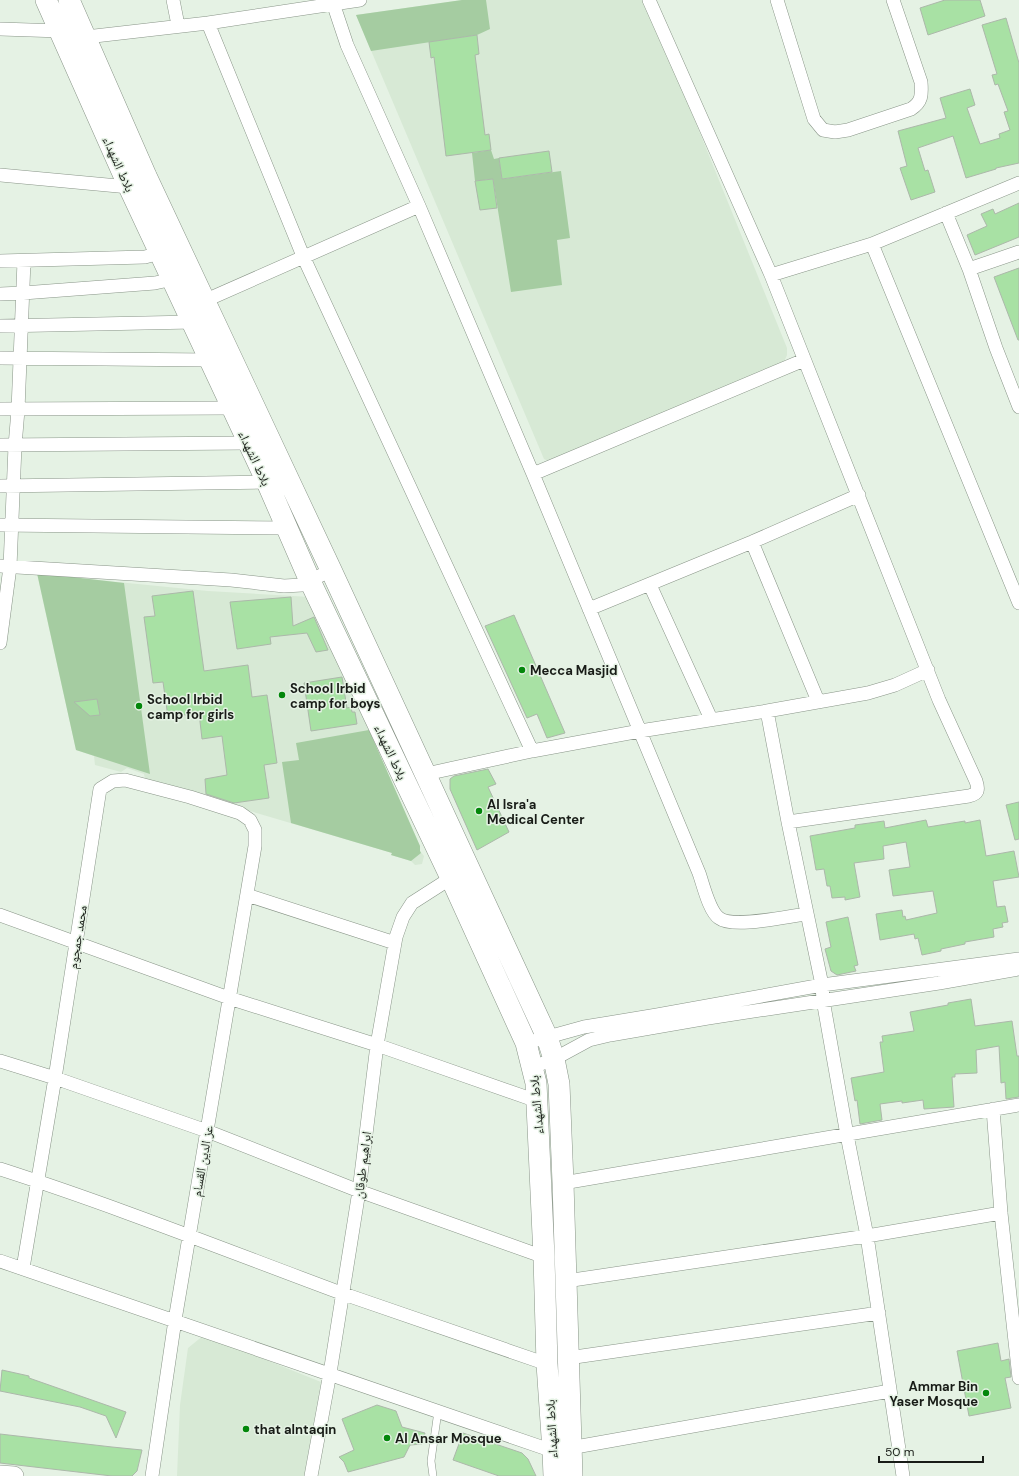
<svg xmlns="http://www.w3.org/2000/svg" width="1019" height="1476" font-family="'DM Sans','Noto Naskh Arabic',sans-serif">
<style>
.built{fill:#d7e9d5}
.green{fill:#a5cca1}
.building{fill:#a8e1a4;stroke:#acb8aa}
.lines{fill:none;stroke-linecap:round;stroke-linejoin:round}
.service-casing{stroke:#899588;stroke-width:8}
.minor-casing{stroke:#899588;stroke-width:14}
.secondary-casing{stroke:#899588;stroke-width:20}
.primary-casing{stroke:#899588;stroke-width:22}
.service{stroke:#fff;stroke-width:7}
.minor{stroke:#fff;stroke-width:13}
.secondary{stroke:#fff;stroke-width:19}
.primary{stroke:#fff;stroke-width:21}
.poi-dot{fill:#03870b;stroke:#e5f2e4;stroke-width:1.5}
.labels{text-anchor:middle;stroke-width:3;stroke-linejoin:round;paint-order:stroke}
.street-label{font-size:13px;fill:#181c17;stroke:#e5f2e4}
.poi-label{font-size:13px;font-weight:bold;fill:#181c17;stroke:#e5f2e4;text-anchor:start}
</style>
<rect width="100%" height="100%" fill="#e5f2e4"/>
<path class="built" d="M462,0H646L787,348V355L784,362L548,461L544,459L356,15Z
M37,574L208,591L310,597L420,846V851L424,856L422,864L415,865L411,861L391,855L392,853L145,780L144,774L127,768L121,772L95,765L94,756L76,750Z
M204,1335L321,1382L304,1476H177L180,1405L188,1348Z"/>
<path class="green" d="M462,0H486L490,29L477,35L371,51L356,15Z
M491,150L494,159L499,158L502,179L561,171L570,238L557,240L562,285L511,292L493,179L475,181L472,153Z
M37,573L124,583L150,774L76,750Z
M369,730L420,846V851L421,853L411,861L391,855L392,853L291,823L282,762L299,760L296,743Z"/>
<path class="building" d="M945,0H980L985,16L928,35L920,8Z
M1006,18L1019,63V163L996,168V169L966,178L953,136L918,148L925,171L928,170L935,192L911,200L900,168L907,166L898,131L946,118L940,98L970,89L975,105L967,108L980,144L1000,138L999,134L1010,130L1004,112L1008,111L998,84L995,85L992,75L997,74L982,25Z
M477,35L479,54L475,55L485,135L489,134L491,150L446,156L434,57L431,58L429,42Z
M549,151L552,172L502,179L499,158Z
M493,179L497,208L480,210L475,181Z
M1019,203V237L975,255L967,235L987,226L981,214L993,209L995,214Z
M1019,268V340H1018L994,277Z
M193,591L204,671L248,665L252,697L267,695L277,763L264,765L269,798L234,803L206,794L205,779L227,775L222,736L202,739L199,713L168,717L163,682L153,683L144,617L155,616L152,596Z
M291,597L293,626L314,617L328,650L316,652L307,633L270,637L271,644L237,649L230,602Z
M514,615L565,733L547,738L537,714L527,718L485,626Z
M342,677L347,708L351,707L352,712H355L357,724L311,731L304,683Z
M97,699L100,715L90,716L74,702Z
M488,769L496,784L488,787L509,832L477,850L450,789V779L454,776Z
M1019,802V839L1015,840L1006,805Z
M926,820L928,827L965,821V823L980,820L986,856L1014,851L1019,877L993,881L997,907L1005,906L1008,922L1002,923L1003,927L993,929L994,937L965,942V944L941,949V951L922,955L918,938L915,939L914,934L880,940L876,914L902,910L903,917L905,916L906,920L937,913L933,891L893,896L889,870L910,867L906,842L883,846L884,859L854,863L860,897L845,900V897L832,898L830,886H827L824,869L816,870L810,836L855,828V825L884,821L885,828Z
M848,917L858,965L854,966L856,971L837,975L831,971L825,949L831,947L826,922Z
M971,999L975,1026L1012,1021L1017,1056H1019V1097L1006,1099L1005,1082L1001,1083L999,1046L976,1050L977,1073L955,1074V1077H952L954,1107L924,1109L923,1100L902,1103V1101L880,1104L882,1120L860,1124L857,1100L855,1101L851,1078L884,1072L880,1042H883L882,1036L914,1031L910,1012L948,1005V1003Z
M998,1343L1001,1361L1009,1359L1011,1377L1005,1378L1011,1408L969,1416L957,1351Z
M2,1370L29,1376V1378L126,1412L116,1438L106,1416L80,1407L0,1391Z
M377,1405L396,1411L402,1427L425,1433L422,1444L410,1445L404,1457L348,1472L344,1462L339,1457L354,1450L342,1419Z
M463,1433L522,1453L528,1459L536,1476H499L453,1460Z
M0,1434L112,1447L142,1450L137,1471L132,1476H112L0,1463Z"/>
<g class="lines">
<g class="service-casing">
<path id="service" d="M433,1476L431,1461L438,1411"/>
</g>
<g class="minor-casing">
<path id="minor" d="M173,0L178,25
M649,0L771,275L939,700L976,781C979,790 978,794 969,796L788,822
M777,0L814,119L823,130L835,132L848,130L911,109C922,102 922,95 921,82L893,0
M333,3L347,45L419,206L533,474L699,873C703,884 709,911 719,918C733,929 788,916 807,914
M208,23L303,256L532,751
M0,29L61,31
M86,37L208,23L360,0
M0,175L129,187L133,184
M946,213L969,269L996,348L1019,407
M872,244L1019,603
M0,261L145,257L160,253
M969,269L1019,252
M771,275L872,244L1019,183
M0,294L23,293L155,283L173,279
M204,301L419,206
M0,326L193,322
M0,358L209,360
M0,409L232,408
M0,445L248,443
M533,474L804,360
M0,486L267,482
M0,525L287,528
M752,542L818,701
M0,566L231,580L284,586L302,585L331,570
M650,585L711,719
M589,609L752,542L859,495
M0,643L10,567L15,446L18,410L24,261
M767,711L788,822L822,985L823,1000L847,1135L867,1236L903,1476
M426,774L532,751L640,731L767,711L868,693L895,685L928,670
M247,895L395,943
M0,915L229,998L377,1045L537,1101
M526,1043L584,1027L657,1015L822,985L1019,959
M0,1061L55,1078L207,1131L359,1191L544,1257
M533,1067L554,1059L589,1040L610,1035L708,1018L939,983L1019,969
M993,1109L1001,1213L1019,1378
M0,1169C115,1206 228,1251 341,1293C409,1317 478,1340 547,1364
M563,1183L1019,1105
M0,1261L553,1451L890,1391
M23,1268L55,1078L100,789L113,781L125,780L190,797L240,813L250,820L255,830V846L175,1320L152,1476
M566,1281L867,1236L1001,1213
M568,1358L879,1313
M311,1476L330,1373L359,1191L377,1045L396,937L403,917L412,903L451,878"/>
</g>
<g class="secondary-casing">
<path id="secondary" d="M0,1475L14,1476"/>
</g>
<g class="primary-casing">
<path id="primary" d="M46,0L129,187L267,482L310,581L451,878L526,1043L536,1083L544,1257L547,1364L553,1451L554,1476
M69,0L146,176L331,570L547,1037L554,1059L559,1084L563,1183L572,1476"/>
</g>
<use href="#service" class="service"/>
<use href="#minor" class="minor"/>
<use href="#secondary" class="secondary"/>
<use href="#primary" class="primary"/>
</g>
<g class="poi-dot">
<circle cx="522" cy="670" r="4"/>
<circle cx="282" cy="695" r="4"/>
<circle cx="139" cy="706" r="4"/>
<circle cx="479" cy="811" r="4"/>
<circle cx="986" cy="1393" r="4"/>
<circle cx="246" cy="1429" r="4"/>
<circle cx="387" cy="1438" r="4"/>
</g>
<g class="labels">
<g class="street-label">
<text transform="translate(119 164) rotate(66)" y="5">بلاط الشهداء</text>
<text transform="translate(255 458) rotate(65)" y="5">بلاط الشهداء</text>
<text transform="translate(391 752) rotate(65)" y="5">بلاط الشهداء</text>
<text transform="translate(77 937) rotate(-81)" y="5">محمد جمجوم</text>
<text transform="translate(536 1105) rotate(-95)" y="5">بلاط الشهداء</text>
<text transform="translate(202 1161) rotate(-80)" y="5">عز الدين القسام</text>
<text transform="translate(362 1165) rotate(-83)" y="5">ابراهيم طوقان</text>
<text transform="translate(551 1429) rotate(-93)" y="5">بلاط الشهداء</text>
</g>
<g class="poi-label">
<text x="530" y="675">Mecca Masjid</text>
<text x="290" y="693">School Irbid<tspan x="290" dy="15">camp for boys</tspan></text>
<text x="147" y="704">School Irbid<tspan x="147" dy="15">camp for girls</tspan></text>
<text x="487" y="809">Al Isra'a<tspan x="487" dy="15">Medical Center</tspan></text>
<text x="978" y="1391" text-anchor="end">Ammar Bin<tspan x="978" dy="15">Yaser Mosque</tspan></text>
<text x="254" y="1434">that alntaqin</text>
<text x="395" y="1443">Al Ansar Mosque</text>
</g>
</g>
<path d="M879 1456v6h104v-6" fill="none" stroke="#181c17" stroke-width="2"/>
<text x="885" y="1456" font-size="12" fill="#181c17" stroke="#e5f2e4" stroke-width="3" paint-order="stroke">50 m</text>
</svg>
